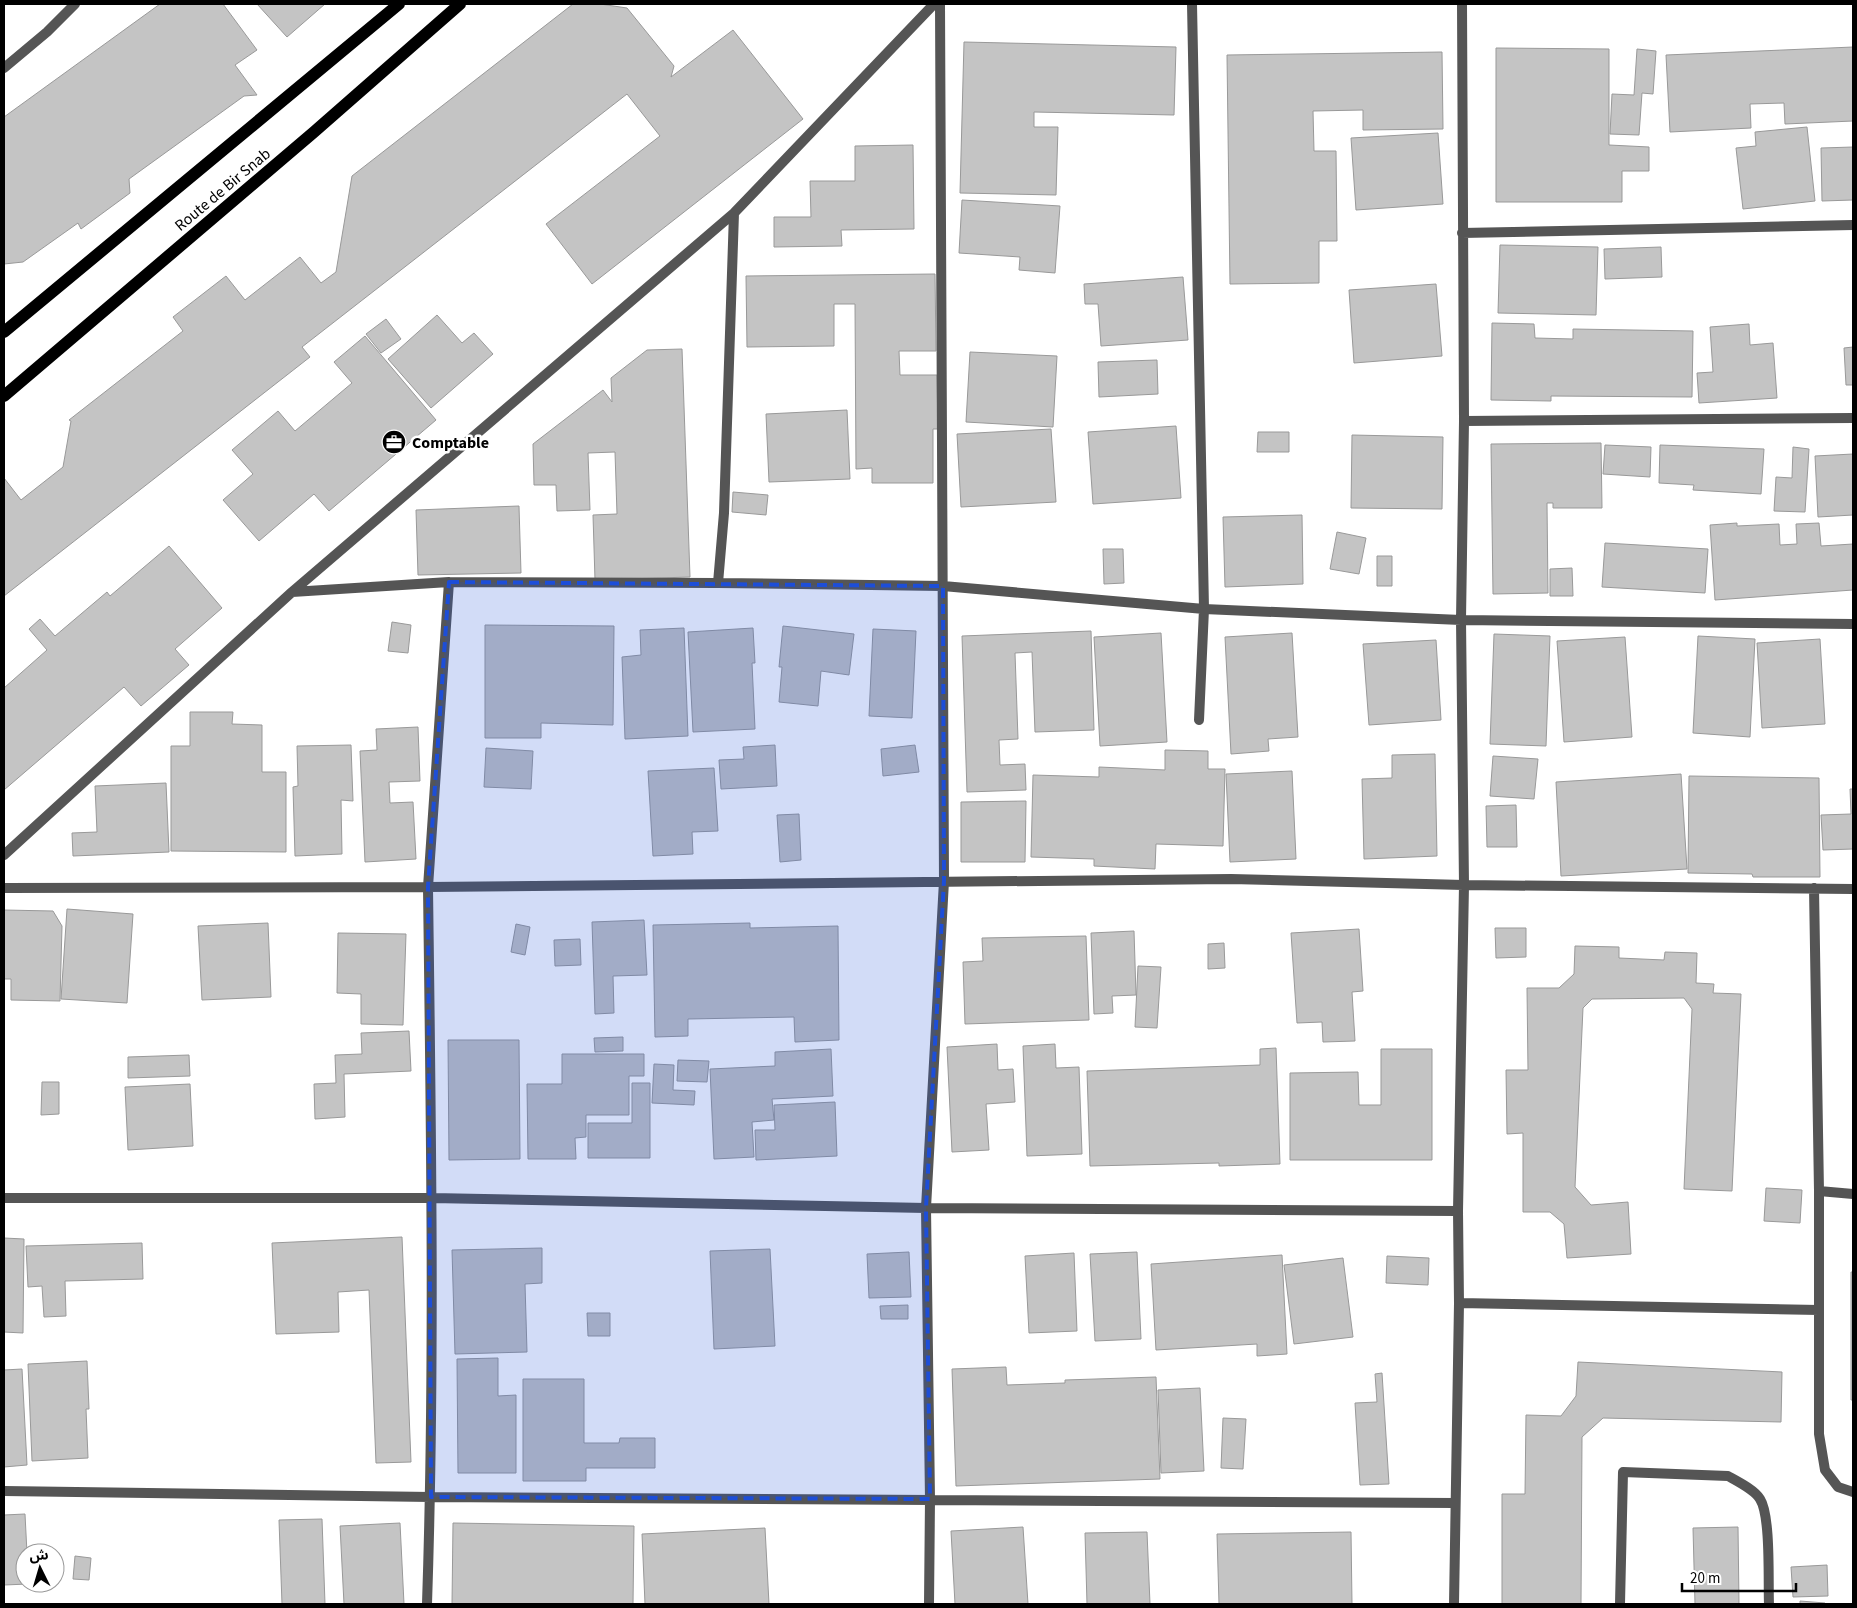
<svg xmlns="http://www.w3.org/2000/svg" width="1857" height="1608" font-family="'Source Sans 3','Noto Sans Arabic',sans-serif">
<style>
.building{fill:#c4c4c4;stroke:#999}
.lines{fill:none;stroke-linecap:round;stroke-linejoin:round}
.minor{stroke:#555;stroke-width:10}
.primary{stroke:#000;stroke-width:12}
.marked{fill:#1d4ed8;fill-opacity:0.2;stroke:#1d4ed8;stroke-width:4;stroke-dasharray:10 6;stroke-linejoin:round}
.labels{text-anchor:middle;stroke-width:5;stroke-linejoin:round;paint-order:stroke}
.street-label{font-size:16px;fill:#000;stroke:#fff}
.poi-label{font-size:16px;font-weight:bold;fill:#000;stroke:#fff;text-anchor:start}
</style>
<rect width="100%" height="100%" fill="#fff"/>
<path class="building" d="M160,4H223L257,50L235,65L257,95L244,96L129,179L130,193L81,229L78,223L23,262L4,264V117Z
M257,4H325L287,37Z
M573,4H600L627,8L674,66L671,77L733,30L803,119L592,284L546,224L660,136L627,94L302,347L310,357L4,596V478L21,500L63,467L71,421L69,420L183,331L173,317L226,276L245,300L300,257L321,283L336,272L352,176Z
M964,42L1176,47L1174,115L1034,112V127H1058L1056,195L960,193Z
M1853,47V121L1785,124L1784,103L1750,104L1751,128L1670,132L1666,55Z
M1496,48L1609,49V145L1649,147V171H1622V202H1496Z
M1637,49L1656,51L1653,94L1642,93L1639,135L1610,134L1612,94L1634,95Z
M1442,52L1443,129L1363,130V110L1313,111L1314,151H1336L1337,241H1319V283L1230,284L1227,55Z
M1807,127L1815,201L1743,209L1736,148L1756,146L1755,132Z
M1438,133L1443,204L1356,210L1351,138Z
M913,145L914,229L841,230L842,246L774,247V217H811L810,181H855V146Z
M1853,147V200L1822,201L1821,148Z
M962,200L1060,206L1055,273L1019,270L1020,257L959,253Z
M1500,245L1598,247L1596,315L1498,313Z
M1661,247L1662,277L1605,279L1604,249Z
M935,274L936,351H899L900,375H937L938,429H933V483H872V468L856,469L855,304H834V346L747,347L746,276Z
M1183,277L1188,340L1101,346L1098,304H1085L1084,284Z
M1436,284L1442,356L1354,363L1349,290Z
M437,315L462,343L474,333L493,354L431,408L388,359Z
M386,319L401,339L381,353L366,334Z
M1492,323L1534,324L1535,338L1573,339V329L1693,331L1692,397L1551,396V401L1491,400Z
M1749,324L1750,345L1773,343L1777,398L1699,403L1697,373L1713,372L1710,327Z
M365,336L436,420L329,511L314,494L259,541L223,500L253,474L232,450L278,411L295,431L352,383L334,362Z
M1853,347V385H1846L1844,348Z
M682,349L690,577L595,580L593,515L617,514L615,452L588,453L590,510L557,511L556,485H534L533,444L603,390L612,402L611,378L647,350Z
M970,352L1057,356L1053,427L966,422Z
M1157,360L1158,394L1099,397L1098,362Z
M847,410L850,479L769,482L766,414Z
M1176,426L1181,498L1093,504L1088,432Z
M1051,429L1056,502L961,507L957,434Z
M1258,432H1289V452H1257Z
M1352,435L1443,437L1442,509L1351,508Z
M1601,443L1602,508H1553V503H1547L1548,593L1493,594L1491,444Z
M1605,445L1651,447L1650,477L1603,474Z
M1660,445L1764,449L1761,494L1693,490L1694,485L1659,483Z
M1793,447L1809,449L1805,512L1774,511L1776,477L1792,478Z
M1853,454V515L1818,517L1815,456Z
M733,492L768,495L766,515L732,512Z
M519,506L521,573L418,575L416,510Z
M1302,515L1303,584L1225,587L1223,517Z
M1737,523V526L1779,524L1780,545L1797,544L1796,524L1819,523L1821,546L1853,544V590L1715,600L1710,525Z
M1337,532L1366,538L1359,574L1330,569Z
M1605,543L1708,549L1705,593L1602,587Z
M169,546L222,608L175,649L189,665L141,706L124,687L4,790V688L47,650L29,629L40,619L55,636L107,592L110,596Z
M1103,549H1123L1124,583L1104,584Z
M1377,556H1392V586H1377Z
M1572,568L1573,596H1550V569Z
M392,622L411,625L408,653L388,651Z
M485,625L614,626L613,725L541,723V738H485Z
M783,626L854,634L849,675L821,671L818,706L779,702L782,667H779Z
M684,628L688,736L625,739L622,657L641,655L640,630Z
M753,628L755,663H752L755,729L693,732L688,632Z
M873,629L916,631L912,718L869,716Z
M1091,631L1094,730L1035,732L1032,652L1015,653L1018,739L999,740L1000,765L1025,764L1026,790L967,792L962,636Z
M1161,633L1167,742L1100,746L1094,637Z
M1292,633L1298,737L1268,739L1269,751L1231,754L1225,637Z
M1494,634L1550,636L1546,746L1490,744Z
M1698,636L1755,639L1750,737L1693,733Z
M1625,637L1632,737L1564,742L1557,641Z
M1820,639L1825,724L1762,728L1757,643Z
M1436,640L1441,720L1369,725L1363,644Z
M190,712H233L232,724L262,725V772H286V852L171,851V746H190Z
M418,727L420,781L389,782L390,803L413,802L416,859L365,862L360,751L377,750L376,729Z
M351,745L353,801L341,800L342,854L295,856L293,787L298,786L297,746Z
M775,745L777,786L721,789L719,760L744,759L743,747Z
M915,745L919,772L883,776L881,749Z
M486,748L533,751L531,789L484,787Z
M1165,750L1208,751V769H1225L1223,846L1156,844L1155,869L1094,866V859L1031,857L1033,775L1099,777V767L1165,770Z
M1435,754L1437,856L1364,859L1362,779L1392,778V755Z
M1493,756L1538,759L1534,799L1490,796Z
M714,768L718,831L692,832L693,854L653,856L648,771Z
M1292,771L1296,859L1230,862L1226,774Z
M1681,774L1687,869L1561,876L1556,782Z
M1689,776L1819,778L1820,877H1753L1752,874L1688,873Z
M166,783L169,852L73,856L72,833L97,832L95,786Z
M1850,789H1853V849L1823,850L1821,815L1851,814Z
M1026,801L1025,862H961V802Z
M1516,805L1517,847H1487L1486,806Z
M799,814L801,860L780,862L777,815Z
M67,909L133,914L127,1003L61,999Z
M4,910L53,911L62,926L60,1001L11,1000V979H4Z
M644,920L647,975L613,976L614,1013L595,1014L592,922Z
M268,923L271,997L202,1000L198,926Z
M750,923V928L838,926L839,1040L795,1042L794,1017L688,1019V1036L655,1037L653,925Z
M516,924L530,927L525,955L511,952Z
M1495,928H1526V957L1496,958Z
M1359,929L1363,991L1352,992L1355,1041L1323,1042L1322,1022L1297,1023L1291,933Z
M1134,931L1136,995L1112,996L1113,1013L1094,1014L1091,933Z
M338,933L406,934L403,1025L361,1024V994L337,993Z
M1086,936L1089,1020L965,1024L963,962L983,961L982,938Z
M580,939L581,965L555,966L554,940Z
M1224,943L1225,968L1208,969V944Z
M1575,946L1619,947V958L1664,960L1665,952L1697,953L1696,983L1714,984L1713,993L1741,994L1732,1191L1684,1189L1692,1009L1684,998L1592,999L1583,1008L1575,1187L1591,1205L1628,1202L1631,1254L1567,1258L1564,1224L1550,1212H1523V1133L1507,1134L1506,1070H1528L1527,988H1559L1574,974Z
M1138,966L1161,967L1157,1028L1135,1027Z
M409,1031L411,1071L344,1074L345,1117L315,1119L314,1084L336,1083L335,1055L362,1054L361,1033Z
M623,1037V1051L595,1052L594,1038Z
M448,1040H519L520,1159L449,1160Z
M997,1044L998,1070L1013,1069L1015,1102L986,1104L989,1150L952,1152L947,1047Z
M1055,1044L1056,1068L1079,1067L1082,1154L1027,1156L1023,1046Z
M1276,1048L1280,1164L1219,1166V1163L1090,1166L1087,1071L1260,1065V1049Z
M831,1049L833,1096L772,1099L774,1120L752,1122L754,1157L714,1159L710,1069L775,1066V1052Z
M1381,1049H1432V1160H1290V1073L1358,1072L1359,1105H1381Z
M562,1054H644V1076H629V1115H586V1137L575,1138L576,1159H528L527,1084H562Z
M189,1055L190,1076L128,1078V1057Z
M678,1060L709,1061L707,1082L677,1081Z
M654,1064L674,1065L673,1090L695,1091L694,1105L652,1103Z
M42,1082H59V1114L41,1115Z
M632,1083H650V1158H588V1123H632Z
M190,1084L193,1146L128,1150L125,1087Z
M835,1102L837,1156L756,1160L755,1130H775L774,1105Z
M1766,1188L1802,1190L1800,1223L1764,1221Z
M402,1237L411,1462L376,1463L369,1290L338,1292L339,1332L276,1334L272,1243Z
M4,1238L24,1239L23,1333L4,1332Z
M142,1243L143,1279L65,1281L66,1316L44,1317L42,1286L28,1287L26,1246Z
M542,1248V1283L525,1284L527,1352L455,1354L452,1250Z
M770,1249L775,1346L714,1349L710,1251Z
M909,1252L911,1297L869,1298L867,1254Z
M1137,1252L1141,1339L1095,1341L1090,1254Z
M1074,1253L1077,1331L1029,1333L1025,1256Z
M1282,1255L1287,1354L1257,1356V1344L1156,1350L1151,1264Z
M1387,1256L1429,1258L1428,1285L1386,1283Z
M1343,1258L1353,1337L1294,1344L1284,1265Z
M1851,1272H1853V1400H1851Z
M908,1305V1319H881L880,1306Z
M587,1313H610V1336H588Z
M498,1358V1396L516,1395V1473H458L457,1359Z
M87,1361L89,1409H86L88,1458L32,1461L28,1364Z
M1578,1362L1782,1372L1781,1422L1603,1418L1582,1437L1581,1604H1502V1494H1525L1526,1415L1561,1416L1576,1396Z
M1006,1367L1007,1385L1065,1383V1380L1156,1377L1160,1479L956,1486L952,1369Z
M22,1369L27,1465L4,1467V1370Z
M1382,1373L1389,1484L1360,1485L1355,1403L1377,1402L1375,1374Z
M523,1379H584V1443H619L620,1438H655V1468H586V1481H523Z
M1200,1388L1204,1471L1161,1473L1158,1390Z
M1223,1418L1246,1419L1243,1469L1221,1468Z
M25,1514L27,1553H25V1583L28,1584L4,1585V1515Z
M322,1519L325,1604H282L279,1520Z
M400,1523L404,1604H344L340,1526Z
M453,1523L634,1526L633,1604H452Z
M1023,1527L1028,1604H955L951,1531Z
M1738,1527L1739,1604H1695L1693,1528Z
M765,1528L769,1604H645L642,1534Z
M1147,1532L1150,1604H1087L1085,1533Z
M1351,1532L1352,1604H1219L1217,1534Z
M75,1556L91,1558L89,1580L73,1579Z
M1827,1565L1828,1596L1793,1597L1791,1567Z
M1800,1601L1825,1603L1824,1604H1800Z"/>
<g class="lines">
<path class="minor" d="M1192,4L1204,609L1199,720
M4,68L47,32L75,4
M1462,233L1853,225
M1464,421L1853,418
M449,582L428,887L1231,879L1464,885L1853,889
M718,583L724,513L734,213
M292,592L449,582L718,583L943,586L1204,609L1461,620L1853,624
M4,855L292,592L734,213L934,4
M4,888L428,887C431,1126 435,1365 427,1604
M1814,888L1819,1191V1434L1825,1470L1838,1487L1853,1492
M1819,1191L1853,1194
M4,1198H432L926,1208L1458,1211
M1459,1303L1819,1310
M4,1491L431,1497L1455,1503
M929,1604L930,1499L926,1208L944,881L940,4
M1454,1604L1459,1303L1458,1211L1464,885L1461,620L1464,421L1462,4
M1620,1604L1623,1472L1728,1476C1737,1481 1755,1490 1760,1499C1771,1516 1768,1582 1769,1604"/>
<path class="primary" d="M4,332L399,4
M4,396L314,132L460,4"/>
</g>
<path class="marked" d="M449,582L943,586L944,881L926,1208L930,1499L431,1497L428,887Z"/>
<defs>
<g id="office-disc" transform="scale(1.25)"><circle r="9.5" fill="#000" stroke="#fff"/><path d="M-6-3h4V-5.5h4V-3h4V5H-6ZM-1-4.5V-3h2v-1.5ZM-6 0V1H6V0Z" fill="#fff"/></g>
</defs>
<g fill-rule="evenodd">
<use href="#office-disc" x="394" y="442"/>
</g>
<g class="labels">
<g class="street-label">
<text transform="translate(222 189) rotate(-40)" y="6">Route de Bir Snab</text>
</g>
<g class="poi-label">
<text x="412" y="448">Comptable</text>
</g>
</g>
<rect width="1857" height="1608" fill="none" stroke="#000000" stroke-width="10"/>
<g transform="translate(40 1568) rotate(355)"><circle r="24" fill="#ffffff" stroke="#999999"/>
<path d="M0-4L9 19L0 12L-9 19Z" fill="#000000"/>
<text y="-8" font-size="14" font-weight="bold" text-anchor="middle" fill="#000000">ش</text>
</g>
<path d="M1682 1583v8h114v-8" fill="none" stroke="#000000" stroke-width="2.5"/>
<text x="1690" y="1583" font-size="15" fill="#000000" stroke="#ffffff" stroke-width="4" paint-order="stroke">20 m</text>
</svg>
